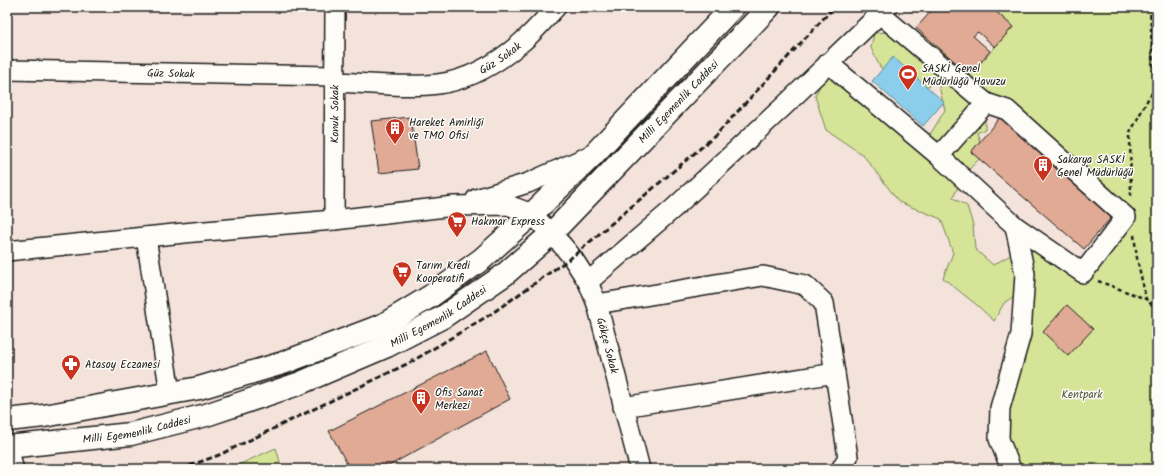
<svg xmlns="http://www.w3.org/2000/svg" width="1164" height="476" font-family="Kalam,sans-serif">
<style>
.green{fill:#d5e497;stroke:#78805a}
.water{fill:#8bceec;stroke:#5f8799}
.building{fill:#e0aa95;stroke:#1c1c1c}
.lines{fill:none;stroke-linecap:round;stroke-linejoin:round}
.minor-casing{stroke:#1c1c1c;stroke-width:22}
.secondary-casing{stroke:#1c1c1c;stroke-width:25}
.path{stroke:#1c1c1c;stroke-width:2.5;stroke-dasharray:4 3;stroke-linecap:butt}
.minor{stroke:#fdfcf7;stroke-width:19}
.secondary{stroke:#fdfcf7;stroke-width:22}
.rail{stroke:#1c1c1c;stroke-width:3;stroke-dasharray:6 3;stroke-linecap:butt}
.labels{text-anchor:middle;stroke-width:3;stroke-linejoin:round;paint-order:stroke}
.street-label{font-size:11px;fill:#1c1c1c;stroke:#fdfcf7}
.poi-label{font-size:11px;fill:#1c1c1c;stroke:#fdfcf7;text-anchor:start}
.park-label{font-size:11px;fill:#545841;stroke:#fdfcf7}
</style>
<rect width="100%" height="100%" fill="#f4e3da"/>
<filter id="ink" filterUnits="userSpaceOnUse"><feTurbulence type="fractalNoise" baseFrequency=".025" numOctaves="2"/><feDisplacementMap in="SourceGraphic" scale="8" xChannelSelector="R" yChannelSelector="G"/><feConvolveMatrix kernelMatrix="1 2 1 2 8 2 1 2 1" color-interpolation-filters="sRGB"/></filter>
<g filter="url(#ink)">
<path class="green" d="M991,7H1157V469H1011L999,439L1020,292L1004,303L994,321L978,306L943,278L953,253L941,219L899,202L863,155L826,130L815,96L826,73L909,138L931,133L945,110L937,79L929,86L905,84L880,67L871,48L874,33L889,32L913,54L916,51L913,33L925,36L960,61L985,116V129L977,133L985,154C969,167 961,179 953,198L967,206L973,225L975,249L993,265L1014,253L1015,226L1083,273L1126,217L1007,110L970,75L1013,27Z
M276,448L282,469H229Z"/>
<path class="water" d="M893,57L944,102L923,126L872,81Z"/>
<path class="building" d="M935,7H991L1013,27L995,47L978,32L973,36L990,51L970,75L916,28Z
M1001,116L1116,212L1084,249L971,152Z
M411,117L418,169L379,173L371,121Z
M1067,305L1093,329L1068,356L1043,332Z
M487,351L510,399L383,469H350L329,431Z"/>
<g class="lines">
<g class="minor-casing">
<g id="minor">
<path d="M828,63L939,156L986,103L880,14"/>
<path id="s1" d="M7,70L334,76"/>
<path id="s2" d="M334,82C367,83 406,88 438,84C469,80 499,62 522,42C534,32 545,19 556,7"/>
<path d="M939,156L1015,226L1083,273L1126,217L1007,110L986,103"/>
<path d="M476,199L528,183L587,157"/>
<path id="s3" d="M334,220L335,7"/>
<path d="M146,237L170,393"/>
<path id="s4" d="M7,251L194,232L334,220L454,206L508,205L532,214L562,245L572,257L588,282L597,304L640,469"/>
<path d="M588,282L674,208L784,106L887,7"/>
<path d="M597,304L763,276L805,285L824,303L848,457L841,469"/>
<path d="M623,407L835,373"/>
<path d="M1011,469L999,439L1000,408L1021,334L1025,274L1015,226"/>
</g>
</g>
<g class="secondary-casing">
<g id="secondary">
<path d="M7,420L44,416L199,388L283,363L383,325L431,296L482,259L532,214L593,155L733,7"/>
<path id="s5" d="M7,447L131,434L206,415L298,384L387,346L443,317L504,275L551,234L769,7"/>
<path d="M7,448L12,469"/>
</g>
</g>
<path class="path" d="M1150,7L1154,89
M1131,196L1130,133L1148,99L1157,86
M1134,235L1137,258L1146,299L1157,310
M1098,281L1146,299"/>
<use href="#minor" class="minor"/>
<use href="#secondary" class="secondary"/>
<path class="rail" d="M181,469L219,455L411,362L491,314L572,257L716,135L834,7"/>
</g>
</g>
<defs>
<g id="stadium-pin" transform="scale(1)"><path d="M0 17L-7.5 6A9.5 9.5 0 1 1 7.5 6Z" fill="#c8321e" stroke="#fdfcf7"/><path d="M0-5a6.5 5 0 1 0 0 10a6.5 5 0 1 0 0-10ZM-3.5-1.8h7v3.6h-7Z" fill="#fff"/></g>
<g id="building-pin" transform="scale(1)"><path d="M0 17L-7.5 6A9.5 9.5 0 1 1 7.5 6Z" fill="#c8321e" stroke="#fdfcf7"/><path d="M-4-6H4V6H1V3H-1V6H-4ZM-2.5-4.3h1.7v1.8h-1.7ZM.8-4.3h1.7v1.8H.8ZM-2.5-1h1.7V.8h-1.7ZM.8-1h1.7V.8H.8Z" fill="#fff"/></g>
<g id="supermarket-pin" transform="scale(1)"><path d="M0 17L-7.5 6A9.5 9.5 0 1 1 7.5 6Z" fill="#c8321e" stroke="#fdfcf7"/><path d="M-6-5.5h2.5l.6 2H6L4.5 2H-2.5L-4.4-4H-6ZM-1.5 3.2a1.3 1.3 0 1 0 .1 0ZM3 3.2a1.3 1.3 0 1 0 .1 0Z" fill="#fff"/></g>
<g id="pharmacy-pin" transform="scale(1)"><path d="M0 17L-7.5 6A9.5 9.5 0 1 1 7.5 6Z" fill="#c8321e" stroke="#fdfcf7"/><path d="M-2-6h4v4h4v4h-4v4h-4v-4h-4v-4h4Z" fill="#fff"/></g>
</defs>
<g fill-rule="evenodd">
<use href="#stadium-pin" x="908" y="74"/>
<use href="#building-pin" x="395" y="128"/>
<use href="#building-pin" x="1043" y="165"/>
<use href="#supermarket-pin" x="457" y="221"/>
<use href="#supermarket-pin" x="402" y="271"/>
<use href="#pharmacy-pin" x="71" y="364"/>
<use href="#building-pin" x="421" y="398"/>
</g>
<g class="labels">
<g class="street-label">
<text dy="4" stroke="none"><textPath href="#s2" startOffset="172">Güz Sokak</textPath></text>
<text dy="4" stroke="none"><textPath href="#s1" startOffset="164">Güz Sokak</textPath></text>
<text dy="4" stroke="none"><textPath href="#s5" startOffset="779">Milli Egemenlik Caddesi</textPath></text>
<text dy="4" stroke="none"><textPath href="#s3" startOffset="106">Konuk Sokak</textPath></text>
<text dy="4" stroke="none"><textPath href="#s5" startOffset="455">Milli Egemenlik Caddesi</textPath></text>
<text dy="4" stroke="none"><textPath href="#s4" startOffset="684">Gökçe Sokak</textPath></text>
<text dy="4" stroke="none"><textPath href="#s5" startOffset="131">Milli Egemenlik Caddesi</textPath></text>
</g>
<g class="poi-label">
<text x="922" y="72">SASKİ Genel<tspan x="922" dy="13">Müdürlüğü Havuzu</tspan></text>
<text x="409" y="126">Hareket Amirliği<tspan x="409" dy="13">ve TMO Ofisi</tspan></text>
<text x="1057" y="163">Sakarya SASKİ<tspan x="1057" dy="13">Genel Müdürlüğü</tspan></text>
<text x="471" y="225">Hakmar Express</text>
<text x="416" y="269">Tarım Kredi<tspan x="416" dy="13">Kooperatifi</tspan></text>
<text x="85" y="368">Atasoy Eczanesi</text>
<text x="435" y="396">Ofis Sanat<tspan x="435" dy="13">Merkezi</tspan></text>
</g>
<g class="park-label">
<text x="1082" y="398">Kentpark</text>
</g>
</g>
<rect width="1164" height="476" fill="none" stroke="#fdfcf7" stroke-width="24"/>
<rect x="12" y="12" width="1140" height="452" fill="none" stroke="#1c1c1c" stroke-width="1.5" filter="url(#ink)"/>
</svg>
